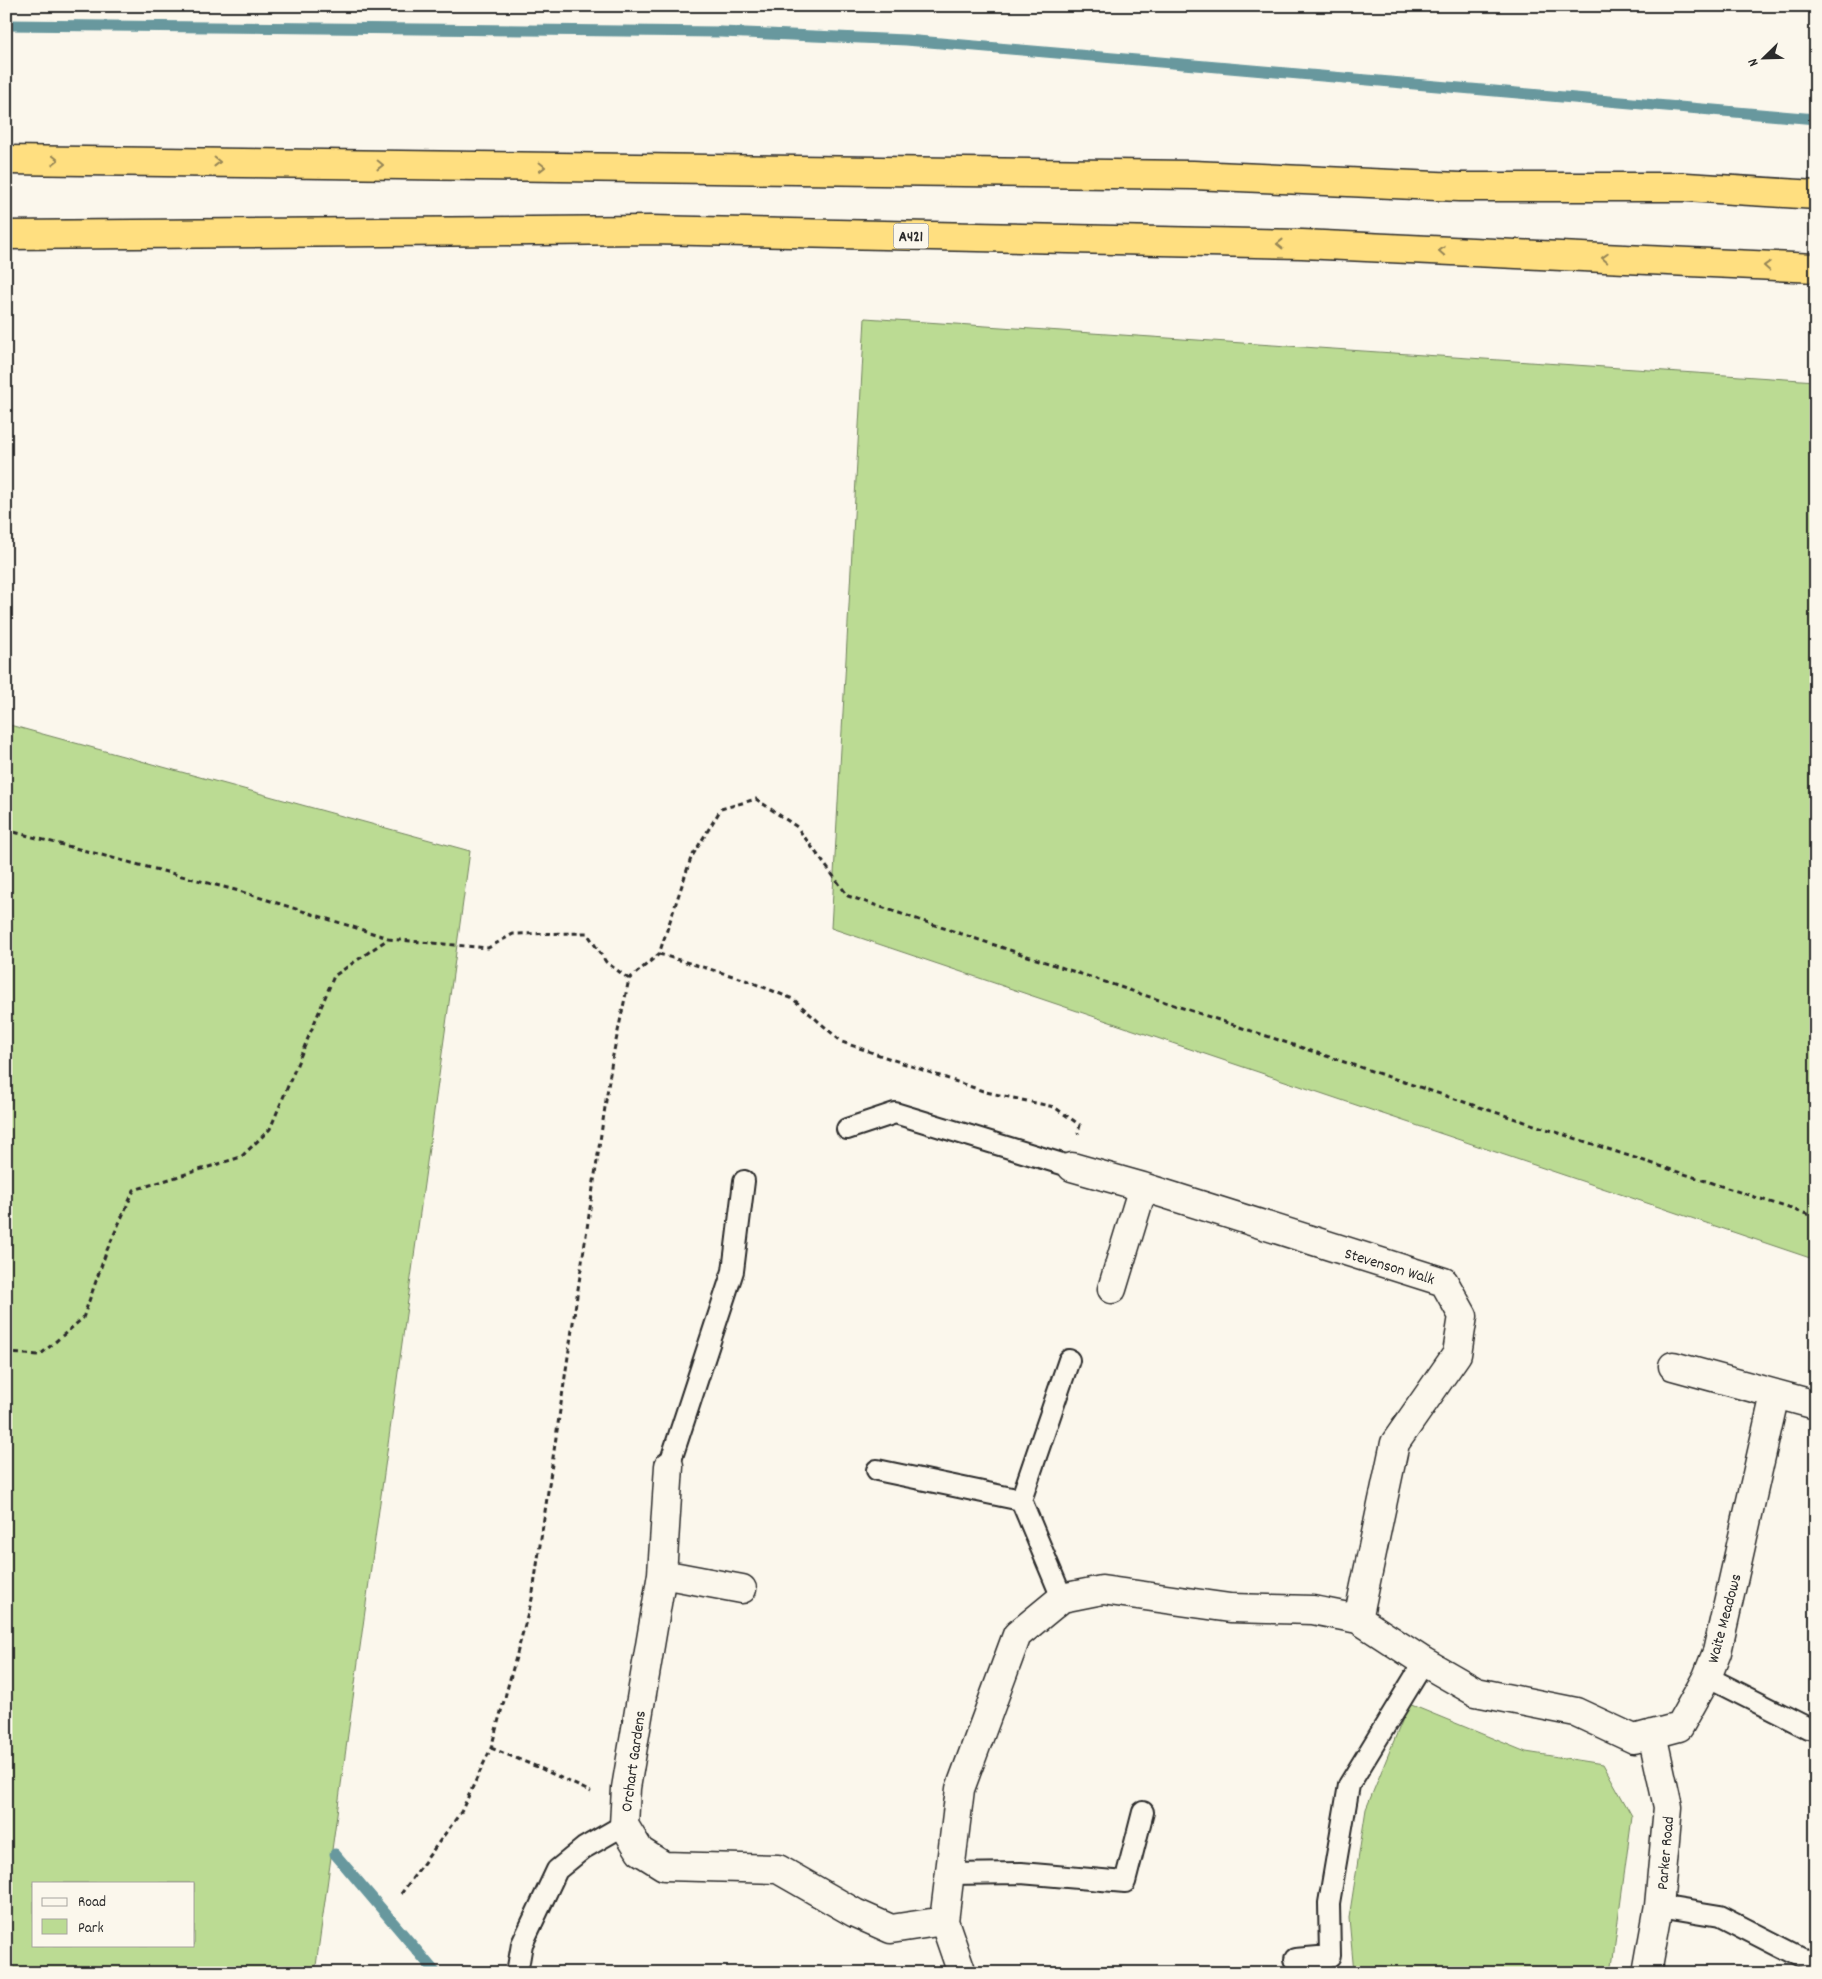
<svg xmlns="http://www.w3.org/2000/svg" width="1822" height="1979" font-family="Dekko,sans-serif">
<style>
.green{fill:#bbdb93;stroke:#73835f;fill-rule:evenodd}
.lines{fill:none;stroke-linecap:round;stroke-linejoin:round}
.stream{stroke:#67989e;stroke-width:11}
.service-casing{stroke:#2b2b2b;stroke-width:24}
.minor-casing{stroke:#2b2b2b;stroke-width:31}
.trunk-casing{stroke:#2b2b2b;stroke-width:31}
.path{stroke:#2b2b2b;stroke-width:3;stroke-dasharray:5 4;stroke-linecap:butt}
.service{stroke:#fbf7ec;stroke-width:20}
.minor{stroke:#fbf7ec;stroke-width:28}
.trunk{stroke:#ffdf80;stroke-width:28}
.oneway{stroke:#958556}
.labels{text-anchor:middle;stroke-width:4;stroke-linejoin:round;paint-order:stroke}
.shield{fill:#fbf7ec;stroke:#696865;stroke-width:1}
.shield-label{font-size:15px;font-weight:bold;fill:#2b2b2b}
.street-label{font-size:16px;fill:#2b2b2b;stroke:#fbf7ec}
</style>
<rect width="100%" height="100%" fill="#fbf7ec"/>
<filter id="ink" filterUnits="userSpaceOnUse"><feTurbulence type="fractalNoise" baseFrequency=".02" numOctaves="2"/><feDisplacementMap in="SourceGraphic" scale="10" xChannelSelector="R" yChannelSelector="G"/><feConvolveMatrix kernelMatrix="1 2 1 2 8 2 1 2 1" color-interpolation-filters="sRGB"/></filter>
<g filter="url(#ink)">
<path class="green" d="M865,318L1816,381V1260L831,928Z
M6,724L470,851L315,1973H6ZM34,1883H194V1945H34Z
M1409,1704L1526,1752L1603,1764L1632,1816L1611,1973H1354L1349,1918L1366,1809Z"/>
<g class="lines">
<path class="stream" d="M6,25L721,32L906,40L1816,119
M335,1854L436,1973"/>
<g class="service-casing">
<path id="service" d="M847,1129L895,1113L1072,1167
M669,1466L733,1271L744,1181
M877,1470L1021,1500
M1062,1598L1021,1500L1069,1360
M1707,1677L1808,1728L1816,1729
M950,1874L1021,1873L1125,1882L1143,1812
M1659,1906L1720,1916L1800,1957L1816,1962
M1295,1959L1330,1956L1329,1903L1349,1785L1424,1662
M517,1973L522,1944L557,1870L584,1848L624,1825"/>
</g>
<g class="minor-casing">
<path id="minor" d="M1072,1167L1143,1187L1444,1282L1463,1316L1457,1354L1395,1443L1358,1619
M1112,1289L1143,1187
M1673,1366L1816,1405
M669,1466L662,1574L626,1788L624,1825L640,1851L664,1866L778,1869L855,1913L891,1929L944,1921
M662,1574L742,1589
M962,1973L944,1921L960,1789L1017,1635L1062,1598L1102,1590L1230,1608L1313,1610L1358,1619L1424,1662L1476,1692L1576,1712L1634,1739L1679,1727L1707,1677L1717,1652L1775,1394
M1647,1973L1659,1906L1668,1807L1652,1734"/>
</g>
<g class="trunk-casing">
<path id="trunk" d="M6,160L1193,175L1459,187H1686L1816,195
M6,235L650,230L1302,244L1816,268"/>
</g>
<path class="path" d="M6,830L239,891L388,938
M659,954L743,979L793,999L842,1042L986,1092L1054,1107L1080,1125L1078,1134
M6,1353L40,1355L83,1318L107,1250L134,1190L241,1157L270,1129L334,976L388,939L488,948L513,934L587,933L606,962L629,979
M491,1748L540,1768L591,1792
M401,1894L461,1812L491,1748L532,1599L612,1060L629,979L659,954L691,858L721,809L756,799L797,827L848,896L1467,1103L1816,1217"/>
<use href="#service" class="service"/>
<use href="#minor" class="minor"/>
<use href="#trunk" class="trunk"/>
</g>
<defs><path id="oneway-chevron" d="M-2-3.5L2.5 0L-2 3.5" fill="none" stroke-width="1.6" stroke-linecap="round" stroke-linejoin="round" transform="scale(1.25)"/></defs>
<g class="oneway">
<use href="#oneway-chevron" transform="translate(55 160) rotate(1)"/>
<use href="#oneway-chevron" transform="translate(217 162) rotate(1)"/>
<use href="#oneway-chevron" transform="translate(380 165) rotate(1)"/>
<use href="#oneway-chevron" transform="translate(542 167) rotate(1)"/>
<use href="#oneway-chevron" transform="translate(1280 244) rotate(-179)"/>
<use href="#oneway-chevron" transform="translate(1442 251) rotate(-177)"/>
<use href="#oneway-chevron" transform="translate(1605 258) rotate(-177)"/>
<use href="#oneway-chevron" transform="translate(1767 266) rotate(-177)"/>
</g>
</g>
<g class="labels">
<rect class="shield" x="893.5" y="223.5" width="35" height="25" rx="4"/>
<g class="shield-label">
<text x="911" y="241">A421</text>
</g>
<g class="street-label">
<text transform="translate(1390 1265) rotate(17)" y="6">Stevenson Walk</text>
<text transform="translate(1723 1618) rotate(-75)" y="6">Waite Meadows</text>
<text transform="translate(632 1761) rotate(-82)" y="6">Orchart Gardens</text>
<text transform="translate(1664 1853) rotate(-85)" y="6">Parker Road</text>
</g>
</g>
<rect width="1822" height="1979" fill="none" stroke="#fbf7ec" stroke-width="25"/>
<rect x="12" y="12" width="1797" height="1954" fill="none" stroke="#2b2b2b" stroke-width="2" filter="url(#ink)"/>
<rect x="32" y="1882" width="162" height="65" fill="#fbf7ec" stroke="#a8a59f"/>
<rect x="42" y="1898" width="25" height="8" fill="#fbf7ec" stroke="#a8a59f"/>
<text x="78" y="1906" font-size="15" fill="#2b2b2b">Road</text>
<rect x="42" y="1919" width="25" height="15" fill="#bbdb93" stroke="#a8a59f"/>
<text x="78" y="1932" font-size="15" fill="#2b2b2b">Park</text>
<g transform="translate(1764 58) rotate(247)" stroke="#fbf7ec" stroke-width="4" paint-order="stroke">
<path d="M0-4L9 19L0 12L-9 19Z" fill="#2b2b2b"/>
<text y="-8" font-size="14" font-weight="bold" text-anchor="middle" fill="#2b2b2b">N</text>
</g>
</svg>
